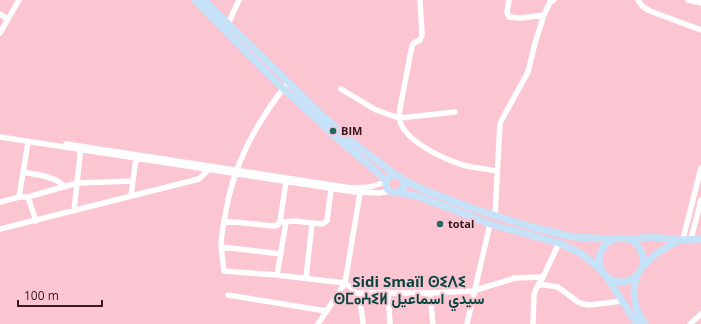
<svg xmlns="http://www.w3.org/2000/svg" width="701" height="324" font-family="'Open Sans',Vazirmatn,'Noto Sans Tifinagh',sans-serif">
<style>
.lines{fill:none;stroke-linecap:round;stroke-linejoin:round}
.minor{stroke:#fff;stroke-width:5.5}
.major{stroke:#c6e2f8;stroke-width:7}
.poi-dot{fill:#216a61;stroke:#fbc5d2;stroke-width:1.5}
.labels{text-anchor:middle;stroke-width:4;stroke-linejoin:round;paint-order:stroke}
.poi-label{font-size:11px;font-weight:bold;fill:#371720;stroke:#fbc5d2;text-anchor:start}
.district-label{font-size:15px;font-weight:bold;fill:#06463f;stroke:#fbc5d2}
</style>
<rect width="100%" height="100%" fill="#fbc5d2"/>
<g class="lines">
<path class="minor" d="M420,0L422,35L420,40L414,43L412,46L400,108C400,111 399,115 399,117C402,141 444,159 463,165C474,168 486,169 497,171
M509,0L507,12L509,17L521,18L544,15
M638,0L643,7L650,11L701,30
M688,0L701,3
M0,14L8,19
M228,24L239,0
M0,33L19,0
M285,86C254,127 233,165 225,216C223,226 221,237 221,247C222,255 223,263 224,271L277,275L345,283C362,294 361,306 363,324
M341,89L376,110L399,118L455,112
M0,137L355,192L380,193L389,191
M66,144L351,188L370,187L386,182
M23,172C36,175 55,176 64,186
M131,196L136,158
M19,197L28,142
M28,197L36,221
M0,202L19,197H28L77,183L133,181
M74,211L81,146
M495,216L500,123L528,72L535,43L544,15L550,2L554,0
M224,221L273,226L278,225L280,221L286,182
M282,222L295,221L312,223
M0,229L191,181L199,179L208,170
M683,239L701,168
M691,239L701,200
M221,247L281,254
M277,275L286,222
M306,278L312,223L322,224L327,221L331,189
M539,284L558,287L578,302L583,304L589,305L622,301
M388,292L390,324
M356,293H430L433,324
M430,293L473,291L515,278L543,277
M228,295L326,311
M318,324L345,283L360,193
M467,324L490,224
M533,324L534,295L536,289L543,277L559,243
M690,324L701,314"/>
<path class="major" d="M195,0L274,80L338,139L377,172L386,181
M204,0L326,119L351,141L396,175
M386 184a9 9 0 1 1 18 0a9 9 0 1 1-18 0Z
M402,179L422,189L474,209L532,227L573,237L615,239
M397,192L420,197L490,224L559,243L582,254L601,270
M599 260a22 22 0 1 1 44 0a22 22 0 1 1-44 0Z
M628,239L653,237L679,240L701,239
M642,267L657,253L679,240
M637,275C631,293 634,309 645,324
M608,279L637,324"/>
</g>
<g class="poi-dot">
<circle cx="333" cy="131" r="4"/>
<circle cx="440" cy="224" r="4"/>
</g>
<g class="labels">
<g class="poi-label">
<text x="341" y="135">BIM</text>
<text x="448" y="228">total</text>
</g>
<g class="district-label">
<text x="409" y="287">Sidi Smaïl ⵙⵉⴷⵉ<tspan x="409" dy="17">ⵙⵎⴰⵄⵉⵍ سيدي اسماعيل</tspan></text>
</g>
</g>
<path d="M18 300v6h84v-6" fill="none" stroke="#371720" stroke-width="2"/>
<text x="24" y="300" font-size="12" fill="#371720" stroke="#fbc5d2" stroke-width="3" paint-order="stroke">100 m</text>
</svg>
